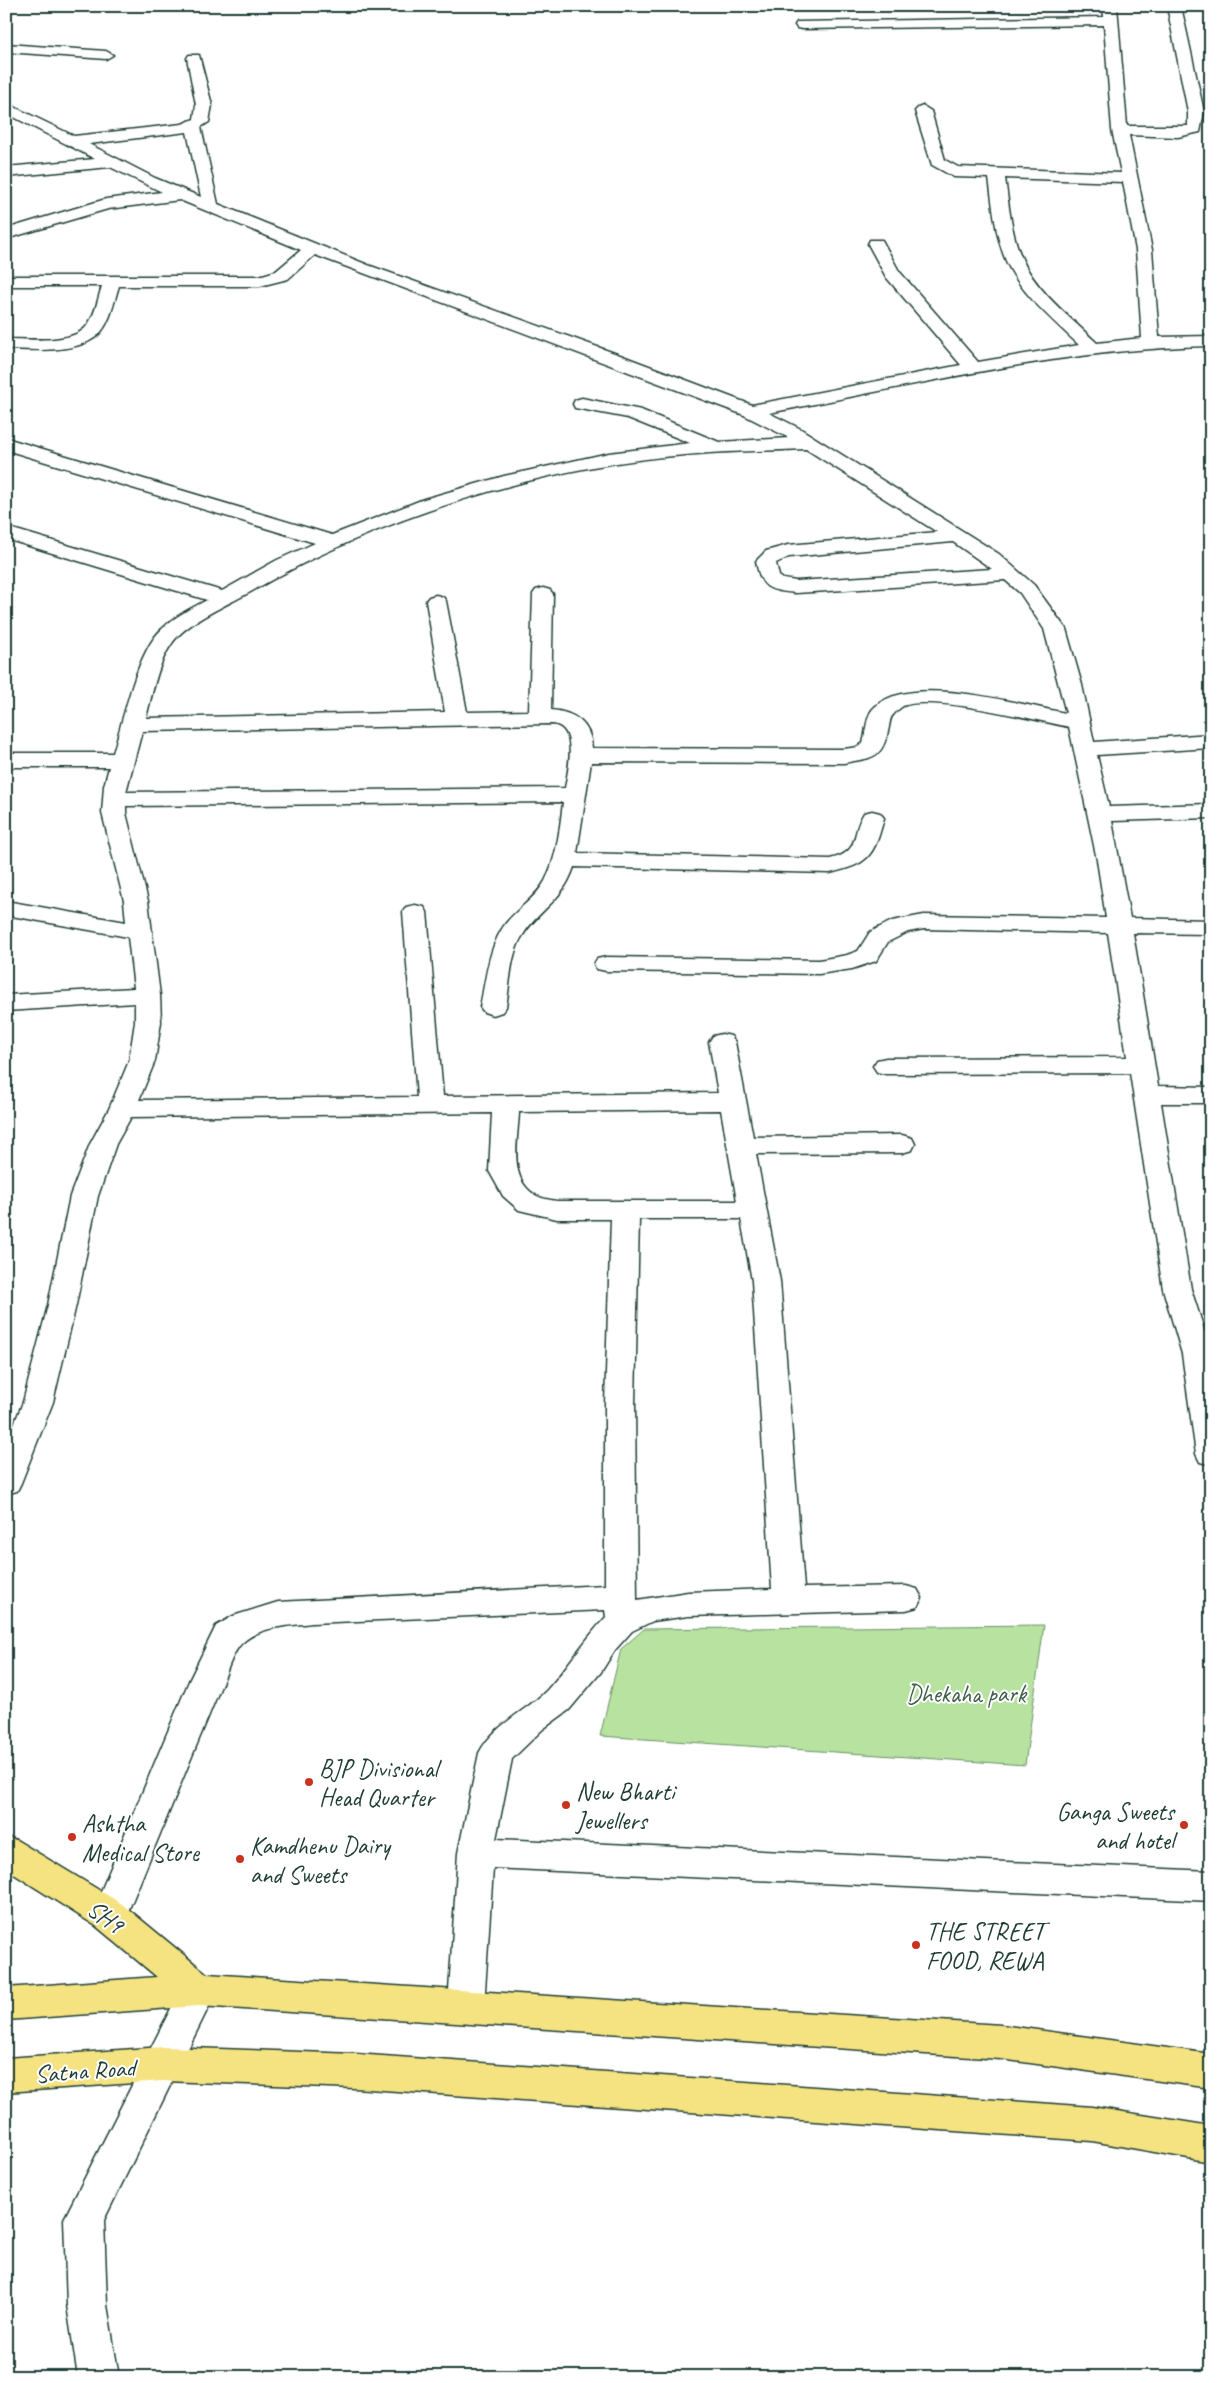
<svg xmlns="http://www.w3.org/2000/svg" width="1217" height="2383" font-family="Caveat,sans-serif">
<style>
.green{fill:#b7e29f;stroke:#6b906a}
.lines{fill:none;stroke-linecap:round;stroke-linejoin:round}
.minor-casing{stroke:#1f3d34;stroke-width:3}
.major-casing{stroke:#1f3d34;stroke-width:3}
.minor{fill:#fff;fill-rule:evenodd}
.major{fill:#f5e382;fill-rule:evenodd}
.poi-dot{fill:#c8321e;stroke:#fff;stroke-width:2}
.labels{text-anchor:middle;stroke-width:4;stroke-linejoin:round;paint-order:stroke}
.near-park-label{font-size:25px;fill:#3d5e49;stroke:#fff}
.near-poi-label{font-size:25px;fill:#1f3d34;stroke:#fff;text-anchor:start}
.near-street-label{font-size:25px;fill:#1f3d34;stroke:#fff}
</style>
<rect width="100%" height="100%" fill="#fff"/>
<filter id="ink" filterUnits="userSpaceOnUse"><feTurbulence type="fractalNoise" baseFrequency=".02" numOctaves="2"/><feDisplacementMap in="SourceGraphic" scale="10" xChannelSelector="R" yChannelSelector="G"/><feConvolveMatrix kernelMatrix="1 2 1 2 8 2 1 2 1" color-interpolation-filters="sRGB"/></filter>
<g filter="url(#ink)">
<path class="green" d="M1044,1625L1025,1765L600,1736L621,1649L644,1629Z"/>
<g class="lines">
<g class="minor-casing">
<path id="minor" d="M1103,6H1117L1127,126H1188V112L1167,6H1181L1204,112L1200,132L1178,137L1129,135L1152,250L1159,337L1211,336V346C1062,349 915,385 769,413L801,429L999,554L1034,585L1066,629L1082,685L1094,742L1211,734V748L1097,755L1109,807L1211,804V818L1112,821L1130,918L1211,920V934L1133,933L1158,1086L1211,1087V1103H1161L1191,1289L1211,1351V1465L1200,1462L1196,1454L1182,1354L1163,1289L1130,1073L886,1074L877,1072L873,1066L877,1060L886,1058L1127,1057L1108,933L924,929L908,932L888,942L876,961L852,969L819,974L606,971L597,969L594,964L597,959L606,957L819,960L847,955L858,951L870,932L892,921L924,915L1106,918L1097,860L1069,727C1035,720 931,694 903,706C900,708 896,711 894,714C890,717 890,722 889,727C882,760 874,757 844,763L591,762L577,853L830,859C862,852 850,834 864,813L872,811L880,813L884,818C874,856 869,864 830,873L574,867C563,901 539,909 523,935C510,954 510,985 506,1007L502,1012L493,1015L484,1012L480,1007C486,979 488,947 506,923C518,908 536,898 545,881C557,858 560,827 563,802L126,806V813L148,901L160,995L161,1022L155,1061L139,1100L417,1097L403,912L406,907L415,905L424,907L427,912L443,1096L718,1093L709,1042L713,1036L722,1034L731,1036L735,1042L753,1137L902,1135L912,1138L915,1144L912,1150L902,1153L756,1154L780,1281L804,1588L906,1586L917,1589L922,1598L917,1607L906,1610L688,1616L653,1621L632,1631L615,1650L601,1672L569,1710L543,1729L512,1759L496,1839L1211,1871V1901L493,1868L484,2006L479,2017L466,2022L453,2017L448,2006L458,1853L479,1753C494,1724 526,1712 547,1690C568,1667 584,1640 606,1617L605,1610L312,1623C289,1626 260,1626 242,1643C233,1651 228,1670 223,1681L122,1926L109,1930L96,1926L91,1915L189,1681L216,1626L233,1616L278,1602L605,1585V1404L611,1219H557L519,1210L503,1196L489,1171L492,1113L131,1117L116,1144L98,1196L76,1305L53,1402L21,1483L17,1491L6,1494V1444L23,1402L48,1305L70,1196L90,1144L109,1109L129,1061L135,1022V1003L6,1011V995L134,988L128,937L6,915V901L126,922L124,901L102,813L104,786L109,767H6V753H113C123,721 137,651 162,629C175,616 192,608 207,600L6,539V527L222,591L277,560L315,543L6,450V438L332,535L424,499L504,476L609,453L690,443L628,418L575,408L573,404L575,400L582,398L641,410L719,442L789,438L744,415L315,255L288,279L260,286H119C114,301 111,321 100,333C81,354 33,350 6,349V339C28,339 71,344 86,327C95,317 98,298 102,286H6V276H259L276,271L301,250L180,200L108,209L6,239V229L106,199L162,192L110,167L6,177V167L95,159L6,113V103L74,136L182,124L194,119L196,105L187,58L189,55H199L212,105L209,122L201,127L218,204L368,265L620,355L752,405L961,365L886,277L868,244L870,240H882L899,271L978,362L1079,345C1053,320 1021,294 1006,261C995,235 993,206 989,178L954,177L932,165L915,111L918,108L923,106L931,111L945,160L958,167L1121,173L1112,130L1104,25L802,29L797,28L795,25L797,22L1104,17ZM187,132L201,197L155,178L89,144ZM1005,178L1123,182L1136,250L1142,338L1097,343C1072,319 1038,293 1023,261C1011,235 1009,206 1005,178ZM806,449L937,532L788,545L766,551L756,561C761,590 769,590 796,593L1005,580L1020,593L1044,629L1066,713C1021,705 905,670 872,710C866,717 866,733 863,743L858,747L844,749L592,748C591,724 575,712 551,710L553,594L550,590L543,588L536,590L533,594L529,711L467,712L446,601L443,597L436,595L429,597L426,601L445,712L146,718C153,692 158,658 177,637C195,618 231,603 254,590C378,518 542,466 685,455C725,451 766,451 806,449ZM953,542L992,569L796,581L783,579L779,576L776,563L789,557ZM552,724C579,726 568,770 565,788L126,792L142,731ZM721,1110L737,1201H557C551,1200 543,1199 537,1196C507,1180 518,1140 519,1112ZM639,1219H741L752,1281L772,1589L688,1592L637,1600L635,1404Z
M6,44L106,51L113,55L106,59L6,52Z
M199,1974L212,1979L217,1990L104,2220L107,2305L119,2377H78L67,2305L64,2219L186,1979Z"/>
</g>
<g class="major-casing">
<path id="major" d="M6,1836L18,1841L122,1904L207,1974L1001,2025L1211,2054V2088L1001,2059L199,2006L6,2020V1988L157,1977L96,1926L6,1869Z
M163,2047L355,2054L1092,2107L1211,2126V2162L1092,2141L355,2088L163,2081L6,2092V2058Z"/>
</g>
<use href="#minor" class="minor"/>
<use href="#major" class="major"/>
</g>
</g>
<g class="poi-dot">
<circle cx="309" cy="1782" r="5"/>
<circle cx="566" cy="1805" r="5"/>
<circle cx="1184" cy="1825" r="5"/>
<circle cx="72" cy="1837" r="5"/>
<circle cx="240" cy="1859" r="5"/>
<circle cx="916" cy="1945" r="5"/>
</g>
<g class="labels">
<g class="near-park-label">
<text x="966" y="1702">Dhekaha park</text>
</g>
<g class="near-poi-label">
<text x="319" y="1777">BJP Divisional<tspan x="319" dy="29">Head Quarter</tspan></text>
<text x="576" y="1800">New Bharti<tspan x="576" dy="29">Jewellers</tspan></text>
<text x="1174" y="1820" text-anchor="end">Ganga Sweets<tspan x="1174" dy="29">and hotel</tspan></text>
<text x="82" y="1832">Ashtha<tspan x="82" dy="29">Medical Store</tspan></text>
<text x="250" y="1854">Kamdhenu Dairy<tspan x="250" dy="29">and Sweets</tspan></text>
<text x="926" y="1940">THE STREET<tspan x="926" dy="29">FOOD, REWA</tspan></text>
</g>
<g class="near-street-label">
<text transform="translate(106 1916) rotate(36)" y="9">SH9</text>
<text transform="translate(85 2070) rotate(-4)" y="9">Satna Road</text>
</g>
</g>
<rect width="1217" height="2383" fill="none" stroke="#fff" stroke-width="25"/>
<rect x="12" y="12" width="1192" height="2358" fill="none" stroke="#1f3d34" stroke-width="2" filter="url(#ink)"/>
</svg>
